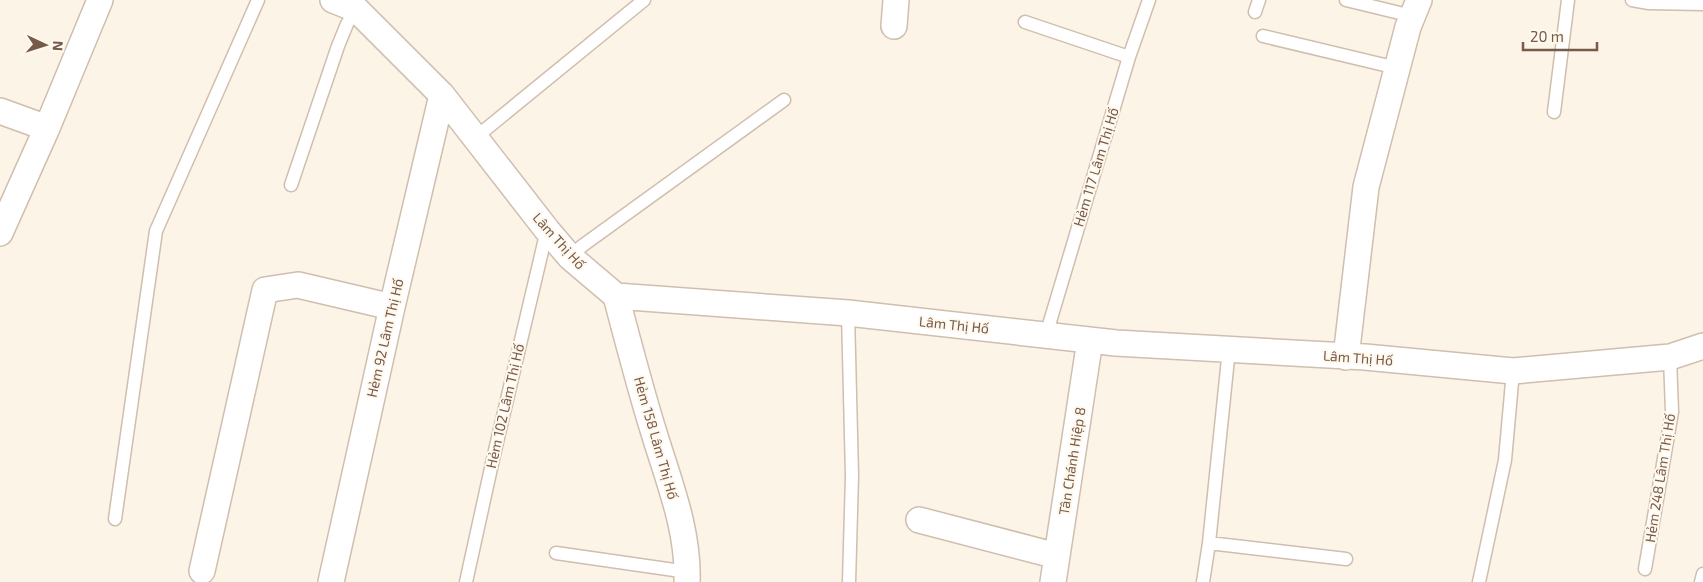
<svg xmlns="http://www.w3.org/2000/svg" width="1703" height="582" font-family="'Exo 2',sans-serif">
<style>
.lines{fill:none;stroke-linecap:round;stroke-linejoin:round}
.service-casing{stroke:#d0beae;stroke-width:15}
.minor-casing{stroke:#d0beae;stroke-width:28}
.service{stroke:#fff;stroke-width:12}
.minor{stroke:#fff;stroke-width:25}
.labels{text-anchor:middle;stroke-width:4;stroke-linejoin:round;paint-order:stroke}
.street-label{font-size:14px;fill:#765a4a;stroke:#fff8ed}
</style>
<rect width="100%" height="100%" fill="#fcf4e6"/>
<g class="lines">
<g class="service-casing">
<path id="service" d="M1346,0L1412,16
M1632,0L1649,3L1703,4
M1255,12L1259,0
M1025,22L1129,57
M1263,36L1397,68
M1554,112L1568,0
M475,138L644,0
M291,185L338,46L347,24L356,9
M570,257L582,246L784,100
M848,313L852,476L849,582
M1046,335L1129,57L1149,0
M115,519L156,231L258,0
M1209,543L1346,559
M556,553L688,572
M1645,569L1672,412L1670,357
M466,582L493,459L547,230
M1203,582L1209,543L1229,349
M1479,582L1505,460L1513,371
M1701,582L1703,574"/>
</g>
<g class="minor-casing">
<path id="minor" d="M333,0L356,9L442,95L547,230L570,257L616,296L848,313L1116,343L1365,357L1513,371L1670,357L1703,346
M894,26L896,0
M0,111L47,128
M0,233L47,128L100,0
M616,296C628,342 640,388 654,433C669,482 689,531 687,582
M1346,357L1366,187L1408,27L1419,0
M919,520L1057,556
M202,571L265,290L298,285L392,307
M331,582L392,307L442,95
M1053,582L1090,340"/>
</g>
<use href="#service" class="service"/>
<use href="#minor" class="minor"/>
</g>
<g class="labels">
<g class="street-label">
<text transform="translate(1096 167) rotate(-73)" y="5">Hẻm 117 Lâm Thị Hố</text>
<text transform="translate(559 241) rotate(48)" y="5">Lâm Thị Hố</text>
<text transform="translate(954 325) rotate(6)" y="5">Lâm Thị Hố</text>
<text transform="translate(385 338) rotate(-77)" y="5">Hẻm 92 Lâm Thị Hố</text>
<text transform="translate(1358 358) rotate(4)" y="5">Lâm Thị Hố</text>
<text transform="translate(505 406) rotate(-77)" y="5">Hẻm 102 Lâm Thị Hố</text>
<text transform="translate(656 438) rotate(74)" y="5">Hẻm 158 Lâm Thị Hố</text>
<text transform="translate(1072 461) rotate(-81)" y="5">Tân Chánh Hiệp 8</text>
<text transform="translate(1660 478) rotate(-81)" y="5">Hẻm 248 Lâm Thị Hố</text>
</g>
</g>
<g transform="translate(45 45) rotate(94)" stroke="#fff8ed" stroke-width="4" paint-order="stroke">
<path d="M0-4L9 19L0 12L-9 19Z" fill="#765a4a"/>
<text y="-8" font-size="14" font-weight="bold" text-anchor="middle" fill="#765a4a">N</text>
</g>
<path d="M1523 42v8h74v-8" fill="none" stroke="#765a4a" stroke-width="2.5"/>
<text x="1530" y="42" font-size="15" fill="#765a4a" stroke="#fff8ed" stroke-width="4" paint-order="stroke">20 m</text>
</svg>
